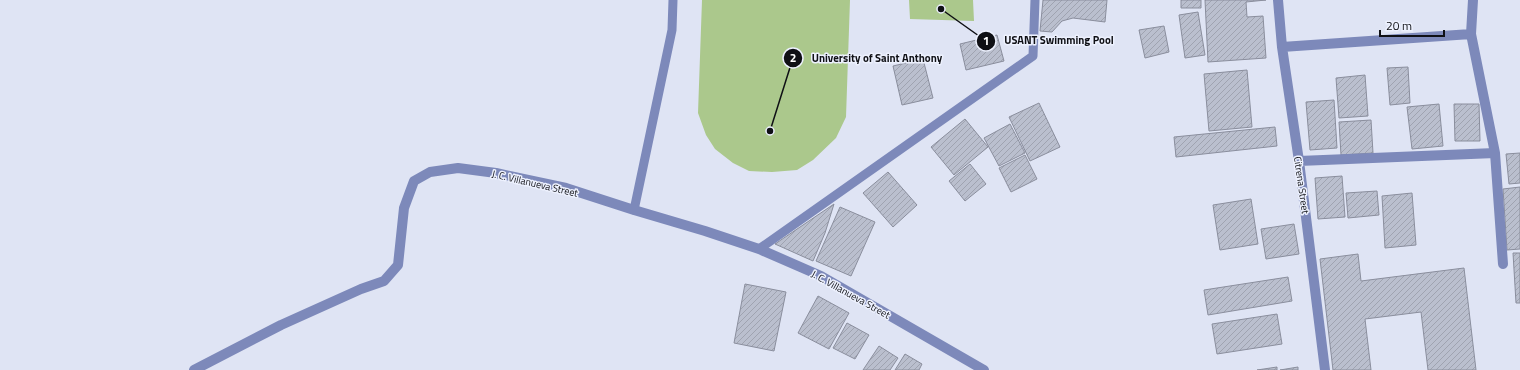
<svg xmlns="http://www.w3.org/2000/svg" width="1520" height="370" font-family="'Titillium Web',sans-serif">
<style>
.pitch{fill:#abc88c}
.building{fill:url(#building-hatch);stroke:#8a8e9d}
.lines{fill:none;stroke-linecap:round;stroke-linejoin:round}
.service{stroke:#7d89ba;stroke-width:9}
.minor{stroke:#7d89ba;stroke-width:10}
.tertiary{stroke:#7d89ba;stroke-width:10}
.labels{text-anchor:middle;stroke-width:3;stroke-linejoin:round;paint-order:stroke}
.street-label{font-size:10px;fill:#0f1015;stroke:#edf1fe}
.leader{fill:none;stroke:#0f1015;stroke-width:1.5}
.callout-dot{fill:#0f1015;stroke:#edf1fe;stroke-width:1.5}
.mark-label{font-size:12px;text-anchor:middle;font-weight:bold;fill:#fff}
.callout-label{font-size:11px;text-anchor:middle;font-weight:bold;fill:#0f1015;stroke:#edf1fe;stroke-width:3;stroke-linejoin:round;paint-order:stroke}
</style>
<defs>
<pattern id="building-hatch" width="6" height="6" patternUnits="userSpaceOnUse"><rect width="6" height="6" fill="#babfce"/><path d="M-1 1l2-2M0 6l6-6M5 7l2-2" fill="none" stroke="#9fa3b0"/></pattern>
</defs>
<rect width="100%" height="100%" fill="#dfe4f4"/>
<path class="pitch" d="M702,0H850L846,117L836,138L813,160L797,170L772,172L749,171L733,163L715,149L706,135L698,113Z
M909,0H973L974,21L910,19Z"/>
<path class="building" d="M1043,0H1107L1105,22L1073,18L1062,21L1052,32L1040,31Z
M1181,0H1201V8H1181Z
M1205,0H1266L1246,2L1247,17L1263,16L1266,58L1208,62Z
M1198,12L1205,55L1185,58L1179,15Z
M1164,26L1169,52L1145,58L1139,30Z
M997,35L1004,61L966,70L960,44Z
M923,59L933,98L902,105L893,66Z
M1408,67L1410,103L1390,105L1387,68Z
M1247,70L1252,127L1209,131L1204,74Z
M1365,75L1368,116L1339,118L1336,78Z
M1334,100L1337,148L1310,150L1306,102Z
M1039,103L1060,147L1030,161L1009,117Z
M1439,104L1443,146L1412,149L1407,107Z
M1454,104H1479L1480,141H1455Z
M965,119L988,147L954,175L931,147Z
M1371,120L1373,153L1341,155L1339,122Z
M1010,124L1025,153L999,166L984,138Z
M1275,127L1277,146L1176,157L1174,137Z
M1520,153V183L1509,184L1506,154Z
M1025,155L1037,179L1011,192L999,168Z
M970,164L986,184L965,201L949,181Z
M888,172L917,205L893,227L863,193Z
M1342,176L1345,217L1318,219L1315,178Z
M1520,187V249L1507,250L1503,189Z
M1377,191L1379,215L1348,218L1346,193Z
M1412,193L1416,245L1385,248L1382,196Z
M1251,199L1258,244L1220,250L1213,205Z
M834,204L825,233L813,261L775,244Z
M840,207L875,222L851,276L816,261Z
M1294,224L1299,254L1266,259L1261,229Z
M1513,253H1520V303H1516Z
M1358,254L1361,281L1464,268L1476,370H1428L1421,312L1365,319L1371,370H1333L1320,259Z
M1288,277L1292,301L1208,315L1204,290Z
M745,284L786,292L774,351L734,343Z
M818,296L849,313L829,349L798,333Z
M1277,314L1282,344L1217,354L1212,324Z
M847,323L869,335L855,359L833,348Z
M879,346L898,358L890,370H863Z
M905,354L922,364L919,370H895Z
M1277,367V370H1257Z
M1298,367V370H1280Z"/>
<g class="lines">
<path class="service" d="M634,210L672,30L673,0
M759,249L1033,56L1035,0"/>
<path class="minor" d="M1278,0L1282,47L1299,161L1325,370
M1473,0L1471,34L1495,153L1503,264
M1282,47L1471,34
M1299,161L1495,153"/>
<path class="tertiary" d="M194,370L281,325L361,289L384,281L398,265L404,208L414,181L430,172L458,168L496,173L566,188L634,210L705,231L759,249L821,276L984,370"/>
</g>
<g class="labels">
<g class="street-label">
<text transform="translate(535 183) rotate(13)" y="4">J. C. Villanueva Street</text>
<text transform="translate(1302 185) rotate(82)" y="4">Citrena Street</text>
<text transform="translate(851 294) rotate(29)" y="4">J. C. Villanueva Street</text>
</g>
</g>
<path class="leader" d="M941 9L986 41M770 131L793 58"/>
<g class="callout-dot">
<circle cx="941" cy="9" r="4"/>
<circle cx="770" cy="131" r="4"/>
<circle cx="986" cy="41" r="10"/>
<circle cx="793" cy="58" r="10"/>
</g>
<g class="mark-label">
<text x="986" y="45">1</text>
<text x="793" y="62">2</text>
</g>
<g class="callout-label">
<text x="1059" y="44">USANT Swimming Pool</text>
<text x="877" y="62">University of Saint Anthony</text>
</g>
<path d="M1380 30v6h64v-6" fill="none" stroke="#0f1015" stroke-width="2"/>
<text x="1386" y="30" font-size="12" fill="#0f1015" stroke="#edf1fe" stroke-width="3" paint-order="stroke">20 m</text>
</svg>
